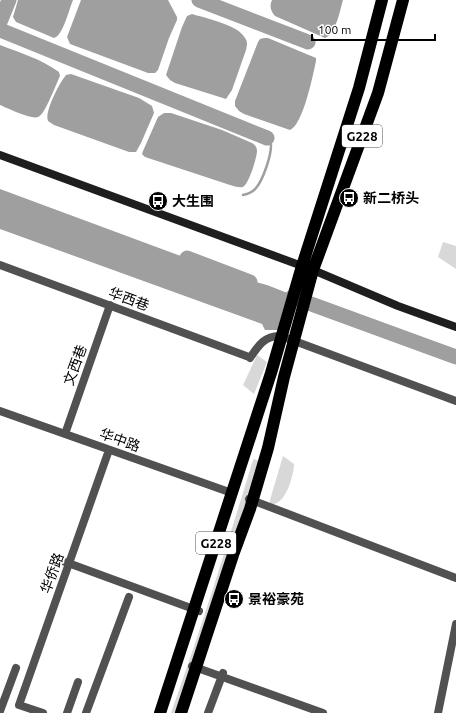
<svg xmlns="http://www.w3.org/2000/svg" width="456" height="713" font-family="Ubuntu,'Noto Sans SC',sans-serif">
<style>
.green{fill:#d8d8d8}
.water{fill:#9f9f9f}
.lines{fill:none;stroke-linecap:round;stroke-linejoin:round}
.stream{stroke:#9f9f9f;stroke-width:2.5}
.river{stroke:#9f9f9f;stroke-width:15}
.street{stroke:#515151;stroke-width:8}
.secondary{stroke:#1e1e1e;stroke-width:8}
.highway{stroke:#000;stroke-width:12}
.labels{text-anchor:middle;stroke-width:3.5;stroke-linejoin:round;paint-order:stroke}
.shield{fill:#fff;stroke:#4c4c4c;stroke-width:1}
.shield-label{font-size:13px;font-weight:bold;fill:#000}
.poi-label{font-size:14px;font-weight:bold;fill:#000;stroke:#fff;text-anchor:start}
.street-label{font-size:14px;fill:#000;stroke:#fff}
</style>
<rect width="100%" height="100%" fill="#fff"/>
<path class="green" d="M443,242L456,246V269L438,257Z
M257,355L267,362L254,394L243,385Z
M283,456L294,464C294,473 289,489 284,496C281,501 276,504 270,506V500Z
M254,459L259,461L228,561L178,713H171C201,629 227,545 253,460Z"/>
<path class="water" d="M18,0H73C69,9 63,36 54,38L16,22L13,17Z
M81,0H168L177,17V20L169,38L158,70L155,73H148L70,44L67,37Z
M272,0H343C340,10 336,34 325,38L275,16C271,11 269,7 272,0Z
M192,14C205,18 239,25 245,38C248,42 247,45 246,50L232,90L226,99L175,83L170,80L166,75L182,27L187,16Z
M264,38H268L316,58V61C313,75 303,125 290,130L244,114L239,111L235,106V101L258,42L260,39Z
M0,45C21,53 41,59 59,72L60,76C56,84 45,115 38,117C32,120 7,108 0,105Z
M71,74L139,98L152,106L154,113L141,143L136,152H129L54,125L48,121C44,112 60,82 66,75Z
M164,113H171L222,130L252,143C255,145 257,147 257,151C257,157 249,184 243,187C239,188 234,186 230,185L145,157L142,154L143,151L158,117Z
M0,189L205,265L209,269L267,285L295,296L285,330H265L262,324L0,229Z"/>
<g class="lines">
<path class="stream" d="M243,195C248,194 253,192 256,188C263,180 271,156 271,146C271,142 269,140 267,138"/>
<path class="river" d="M199,0L308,42
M0,22L9,0
M0,30L267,138
M187,258L250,282
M292,297L456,357"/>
<path class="street" d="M0,265L249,357
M250,358C258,346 265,335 281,336L456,401
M0,411L232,493
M65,434L110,305
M249,499L456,578
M60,560L199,611
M192,666L323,713
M0,711L16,668
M43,713L19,705L109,450
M67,713L78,682
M86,713L129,597
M208,713L223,673
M438,713L456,624"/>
<path class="secondary" d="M0,155L313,270L398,306L456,327"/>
<path class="highway" d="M160,713L271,373L302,266L359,88L382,0
M181,713L233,555L250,509L268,448L284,377L313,270L378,93L403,0"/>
</g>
<defs>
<g id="bus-disc" transform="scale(1)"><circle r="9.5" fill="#000" stroke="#fff"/><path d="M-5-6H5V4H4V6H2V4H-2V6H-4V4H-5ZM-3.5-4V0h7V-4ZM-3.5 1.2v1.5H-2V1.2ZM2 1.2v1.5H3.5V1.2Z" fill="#fff"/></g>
</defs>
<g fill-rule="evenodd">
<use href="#bus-disc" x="349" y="198"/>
<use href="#bus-disc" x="158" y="201"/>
<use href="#bus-disc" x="234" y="599"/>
</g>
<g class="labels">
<g class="shield">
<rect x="342" y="125" width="40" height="22" rx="3"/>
<rect x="196" y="532" width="40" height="22" rx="3"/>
</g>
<g class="shield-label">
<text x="362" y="141">G228</text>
<text x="216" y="548">G228</text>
</g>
<g class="poi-label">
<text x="363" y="203">新二桥头</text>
<text x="172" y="206">大生围</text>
<text x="248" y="604">景裕豪苑</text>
</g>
<g class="street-label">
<text transform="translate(129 299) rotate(20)" y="5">华西巷</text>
<text transform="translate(75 365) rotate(-70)" y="5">文西巷</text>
<text transform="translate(120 440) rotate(20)" y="5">华中路</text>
<text transform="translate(52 573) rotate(-70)" y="5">华侨路</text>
</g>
</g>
<path d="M312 34v6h123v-6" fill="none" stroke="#000000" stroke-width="2"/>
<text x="318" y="34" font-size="12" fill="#000000" stroke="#ffffff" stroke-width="3" paint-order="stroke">100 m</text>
</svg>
